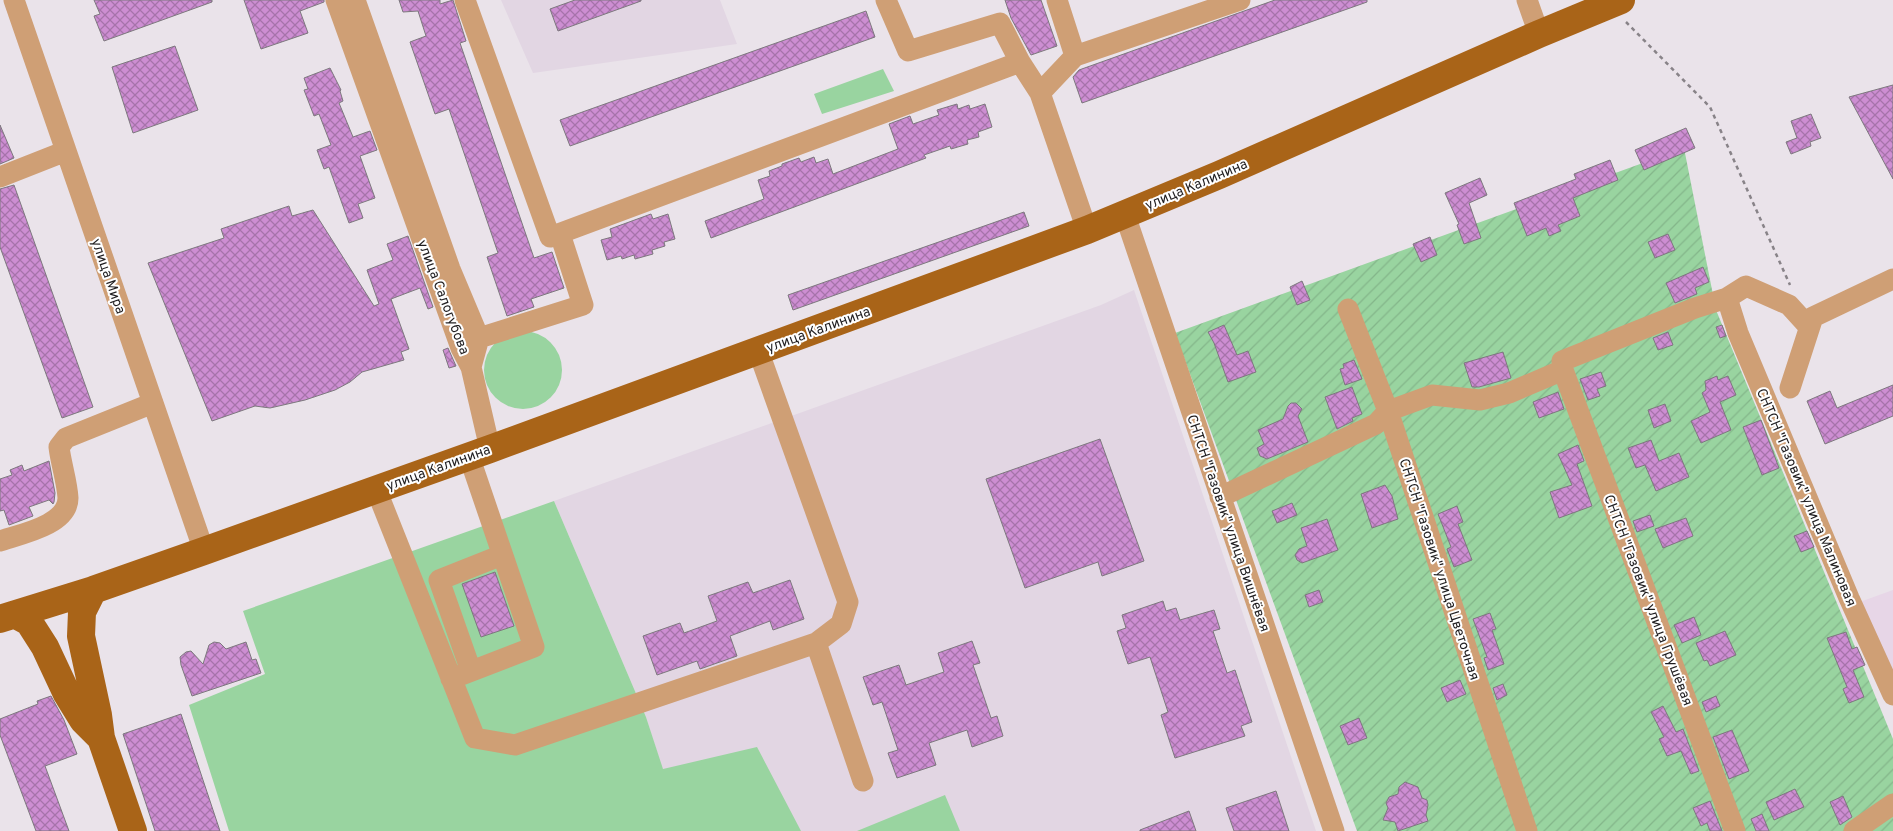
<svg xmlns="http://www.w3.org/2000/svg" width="1893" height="831" font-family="Overpass,sans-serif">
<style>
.built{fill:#e2d6e3}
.industrial{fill:#e7d6e7}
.park{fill:#99d4a0}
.garden{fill:url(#garden-furrows)}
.building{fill:url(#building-cross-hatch);stroke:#7d787e}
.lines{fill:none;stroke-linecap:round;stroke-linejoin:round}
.path{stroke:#888388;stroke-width:2.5;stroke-dasharray:4 4;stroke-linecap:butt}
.minor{stroke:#cf9f75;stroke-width:21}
.major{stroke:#a96418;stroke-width:28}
.labels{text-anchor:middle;stroke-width:4;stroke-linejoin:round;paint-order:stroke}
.street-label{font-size:14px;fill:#201e20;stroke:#fff}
</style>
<defs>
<pattern id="garden-furrows" width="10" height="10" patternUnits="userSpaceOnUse" patternTransform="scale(1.25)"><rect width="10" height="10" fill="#99d4a0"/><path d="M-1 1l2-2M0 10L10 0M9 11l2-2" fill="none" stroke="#84b68a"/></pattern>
<pattern id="building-cross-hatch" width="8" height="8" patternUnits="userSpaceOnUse" patternTransform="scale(1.25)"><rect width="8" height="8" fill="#cd8ed2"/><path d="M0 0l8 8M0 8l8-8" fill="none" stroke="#a673aa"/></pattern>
</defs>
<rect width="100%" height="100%" fill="#eae3ea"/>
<path class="built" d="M501,0H720L737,44L533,73Z
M1134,290L1316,831H682L646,717L554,501L1101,305Z"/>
<path class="industrial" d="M1893,590V705L1857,603Z"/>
<path class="park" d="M883,69L894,91L822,114L814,94Z
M484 370a39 39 0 1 1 78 0a39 39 0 1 1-78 0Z
M554,501L646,717L663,769L757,747L801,831H229L189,705L265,674L243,611Z
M945,795L960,831H857Z"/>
<path class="garden" d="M1684,148L1716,310L1893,739V831H1357L1175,333Z"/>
<path class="building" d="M94,0H212V2L104,41L94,16L100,14Z
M244,0H324V2L300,11L308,33L261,49Z
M399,0H440V4L453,0L466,41L460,43L534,258L552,252L564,288L531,299L534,307L507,316L487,257L498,253L449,109L435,114L410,42L426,36L418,11L403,12Z
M575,0H641V1L558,31L550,9Z
M1005,0H1041L1057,46L1031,55L1011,18Z
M1275,0H1367V2L1082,103L1073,77L1079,70Z
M866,11L875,37L570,146L560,120Z
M175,46L198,110L133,133L112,67Z
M330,68L341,90L340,91L343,101L339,103L353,137L370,131L377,150L360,156L375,198L358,204L363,218L349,223L329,167L324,169L317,150L331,145L319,114L314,116L304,90L308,89L304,78Z
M1893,85V179L1849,97Z
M957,104L958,109L969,105L970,109L985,104L992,127L978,132L979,137L967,140L968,144L951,149L950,146L924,155L926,158L711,238L705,221L764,199L758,180L770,176L769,171L782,166V164L799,158L801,162L814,157L816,163L828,159L833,174L898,149L889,124L910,116L913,124L939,115L937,110Z
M1811,114L1821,138L1810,142L1811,146L1791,154L1786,142L1797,138L1791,121Z
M0,125L14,158L0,164Z
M1686,128L1695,148L1644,170L1635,150Z
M1610,160L1618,180L1573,198L1580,216L1558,225L1561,231L1549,236L1546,228L1527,236L1514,203L1576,179L1574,174Z
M1480,178L1487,195L1469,203L1481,238L1464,244L1457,225L1459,224L1445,193Z
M14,185L93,407L62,418L0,247V189Z
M289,206L292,216L313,210L374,306L379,304L367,270L393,260L387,244L408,236L433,307L428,309L420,288L391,299L409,349L401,352L404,360L362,372L350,382L335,390L305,400L270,408L255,406L212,421L148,263L224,238L221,229Z
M1024,212L1029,226L793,310L788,295Z
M651,214L653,219L668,214L675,239L664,242L665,246L652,250L653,254L635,259L634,255L622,259L621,256L607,260L601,240L612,237L610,229Z
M1668,234L1675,250L1655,258L1648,242Z
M1430,237L1437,255L1421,262L1413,244Z
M1703,267L1709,282L1695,288L1697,294L1675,303L1666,283Z
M1302,281L1310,300L1297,305L1290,287Z
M1224,325L1237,355L1248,351L1256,372L1228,382L1214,343L1208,332Z
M1722,325L1726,336L1720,338L1716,327Z
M1668,332L1673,345L1658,350L1653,338Z
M448,348L456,366L449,368L443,350Z
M1503,352L1511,378L1479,387H1472L1464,363Z
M1354,360L1362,379L1345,385L1340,369L1344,368L1343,364Z
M1601,372L1606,386L1597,389L1600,396L1588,400L1580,379Z
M1717,376L1718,380L1728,376L1736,395L1720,402L1731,430L1701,443L1691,421L1710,412L1702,393L1706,390L1705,381Z
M1893,385V416L1825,444L1807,401L1830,391L1837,408Z
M1352,387L1362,414L1352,418L1353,421L1337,429L1325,397Z
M1558,392L1564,409L1539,418L1533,402Z
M1291,403H1296L1302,409L1298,416L1308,442L1267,459L1260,456L1257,448L1264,444L1258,430L1283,419L1288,406Z
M1665,404L1671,421L1654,428L1648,410Z
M1761,420L1779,468L1762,475L1743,427Z
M1100,439L1144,561L1102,576L1098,562L1025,588L986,479Z
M1651,440L1659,461L1679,453L1689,477L1656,491L1645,465L1636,468L1628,448Z
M1578,445L1584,461L1577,464L1592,506L1559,518L1550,492L1572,485L1558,454Z
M49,461L55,493L54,502L53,504L49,500L29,507L33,516L9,525L4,510L0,511V479L12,475L10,470L22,465L24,471Z
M1385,485L1392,496L1398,519L1372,528L1361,494Z
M1292,503L1297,515L1277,523L1272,511Z
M1457,506L1463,522L1458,524L1472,560L1454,567L1447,549L1451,547L1438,514Z
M1650,515L1654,526L1637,532L1633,521Z
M1686,518L1693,536L1663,548L1655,529Z
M1327,519L1338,550L1302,563L1297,560L1295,555L1299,549L1307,546L1301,528Z
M1807,531L1814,547L1801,552L1794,536Z
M495,572L514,626L481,637L462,584Z
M790,580L804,619L773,630L770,621L730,636L737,656L700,669L697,661L657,675L643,636L680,623L684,633L717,621L708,596L748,582L753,593Z
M1319,590L1323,602L1309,607L1305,595Z
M1163,601L1166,611L1176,608L1180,620L1214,610L1220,629L1213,631L1227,673L1235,670L1252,722L1241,726L1245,736L1175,758L1161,715L1168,712L1150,657L1128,664L1117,631L1126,628L1122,615Z
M1490,613L1496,629L1492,630L1504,664L1488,670L1484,658L1487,657L1473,619Z
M1694,617L1701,635L1682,643L1674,625Z
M1725,631L1736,655L1710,666L1707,660L1704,661L1696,643Z
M1846,632L1852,649L1857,647L1865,665L1853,670L1864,697L1849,703L1843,689L1847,687L1827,638Z
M972,641L980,663L973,665L991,718L997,716L1003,736L972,747L967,730L929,743L936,765L897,778L888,753L898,750L882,702L873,705L863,677L899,665L906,685L944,672L938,653Z
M214,642L220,643L226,649L246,642L252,660L256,659L261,673L192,696L181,665L180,657L186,652L191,651L203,664L209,645Z
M1460,680L1466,694L1447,702L1441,688Z
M1503,684L1507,695L1497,700L1493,688Z
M51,696L64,720L77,754L45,766L69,831H36L0,735V719L38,704L37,701Z
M1716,696L1720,706L1706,712L1702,702Z
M1663,706L1676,732L1683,729L1699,771L1691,774L1681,751L1667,756L1659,739L1664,737L1651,712Z
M181,714L220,831H155L123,734Z
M1359,718L1367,738L1348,745L1340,726Z
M1732,730L1749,771L1729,779L1713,737Z
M1405,782L1418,787L1422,798L1427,800L1428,805L1426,815L1428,821L1398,831L1395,822L1383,820L1388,808L1386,803L1389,797L1398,794L1399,787Z
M1795,789L1804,807L1774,820L1766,802Z
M1276,791L1289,831H1234L1226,808Z
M1843,796L1852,817L1840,825L1830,802Z
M1710,801L1722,831H1710L1707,823L1701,826L1693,808Z
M1189,811L1196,831H1140V830Z
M1762,814L1769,831H1756L1751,819Z"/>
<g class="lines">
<path class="path" d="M1626,22L1710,107L1790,285"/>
<path class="minor" d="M14,0L204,551
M336,0L461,348L471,367L490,449
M355,0L450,269L479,338L471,367
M465,0L550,237L1020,62L1040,93L1087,230
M886,0L908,51L1000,23L1020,62
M1057,0L1075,56
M1527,0L1539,34
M1040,93L1075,56L1240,0
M0,177L66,151
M1125,215L1334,831
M1727,298L1738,333L1849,598L1893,695
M1348,309L1388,411L1527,831
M479,338L583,305L560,234
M1563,370L1735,831
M1790,388L1813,317L1893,279
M376,489L475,738L515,745L816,643L841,624L848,602L758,350
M1220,497L1376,424L1388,411L1432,395L1480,400L1509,393L1563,370L1562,361L1695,308L1727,298L1746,286L1789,305L1809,327
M0,541C21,534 68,525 68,498C67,481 61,464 59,447L66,438L153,403
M816,643L863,781
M471,671L439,580L502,555
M451,679L534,647L469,456
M1854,831L1893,804"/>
<path class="major" d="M93,590L82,612L81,636L98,715L101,738L133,831
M16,615L29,622L45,647L67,694L83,720L100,737
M0,619L93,590L204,551L490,449L1087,230L1219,175L1539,34L1621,0"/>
</g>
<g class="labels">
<g class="street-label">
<text transform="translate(1196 184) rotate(-23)" y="5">улица Калинина</text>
<text transform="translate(109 276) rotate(71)" y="5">улица Мира</text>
<text transform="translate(444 297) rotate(69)" y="5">улица Салогубова</text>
<text transform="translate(818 329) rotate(-20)" y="5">улица Калинина</text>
<text transform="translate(438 467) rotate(-20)" y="5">улица Калинина</text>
<text transform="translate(1807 497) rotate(67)" y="5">СНТСН "Газовик" улица Малиновая</text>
<text transform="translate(1229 523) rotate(71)" y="5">СНТСН "Газовик" улица Вишнёвая</text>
<text transform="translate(1440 569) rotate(72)" y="5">СНТСН "Газовик" улица Цветочная</text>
<text transform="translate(1649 600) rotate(69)" y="5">СНТСН "Газовик" улица Грушёвая</text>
</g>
</g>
</svg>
